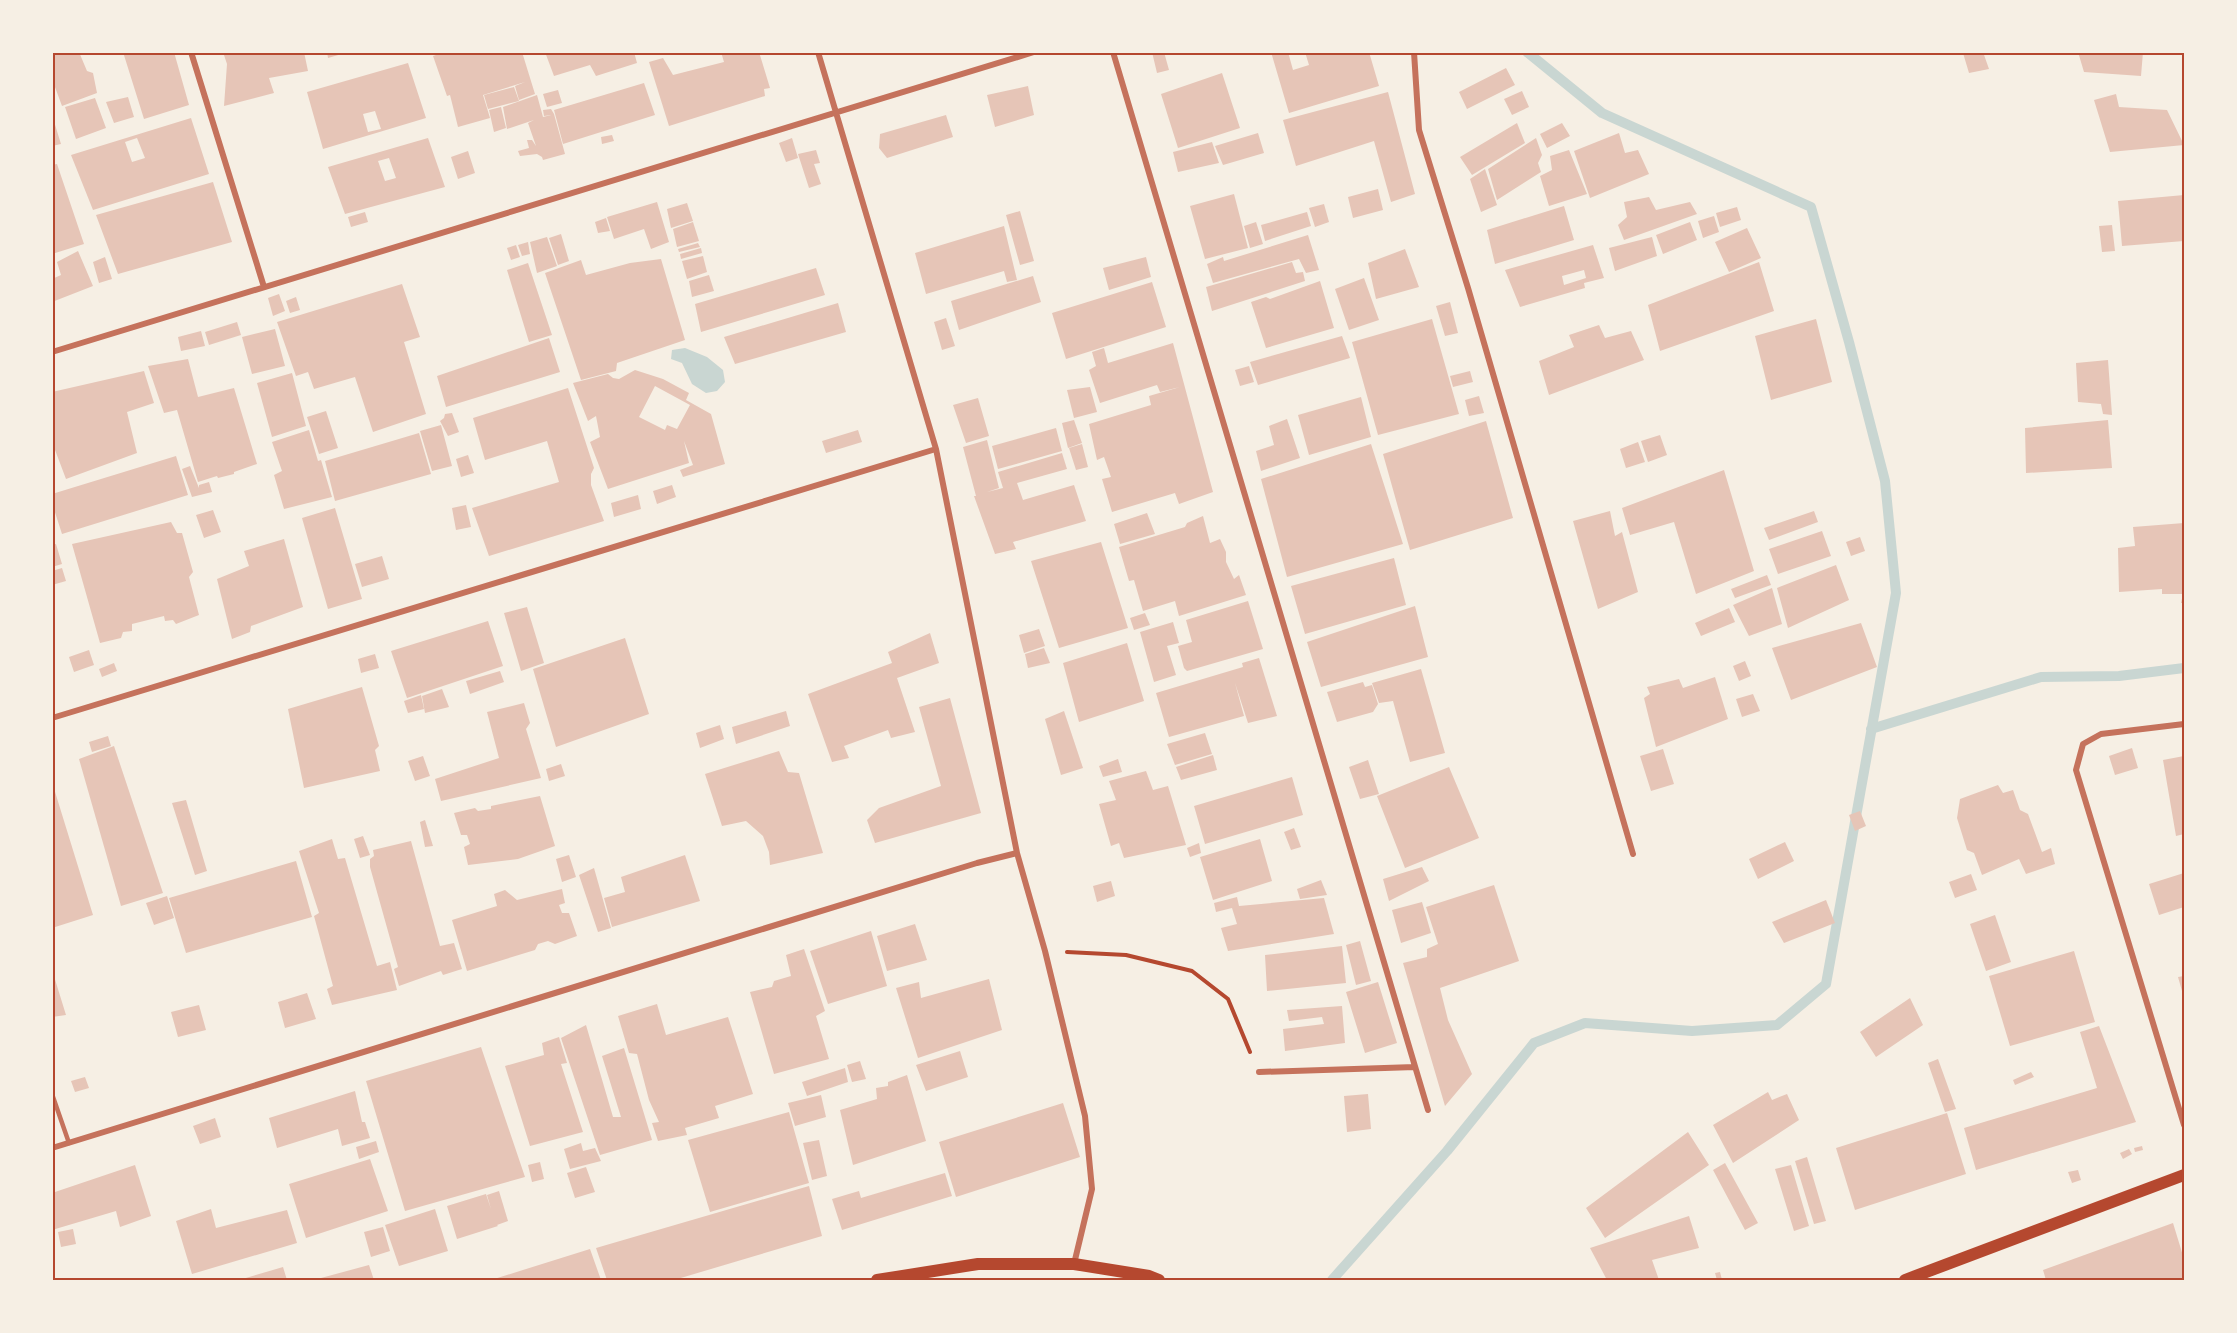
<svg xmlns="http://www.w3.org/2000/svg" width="2237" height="1333" font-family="Helvetica,sans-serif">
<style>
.water{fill:#c9d6d2}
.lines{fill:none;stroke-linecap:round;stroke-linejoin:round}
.stream{stroke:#c9d6d2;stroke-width:10}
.building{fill:#e6c5b7;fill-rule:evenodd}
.path{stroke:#b5482f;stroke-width:4}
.service{stroke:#c5725c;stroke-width:4.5}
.minor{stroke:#c5725c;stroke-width:6}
.secondary{stroke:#b5482f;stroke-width:12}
.neatline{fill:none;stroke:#b5482f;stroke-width:2}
</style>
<rect width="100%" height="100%" fill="#f6efe4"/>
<path class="water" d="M685,348L707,357L723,370L725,382L717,391L706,393L692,384L682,363L671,359L672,350Z"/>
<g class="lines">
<path class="stream" d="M1871,729L2041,677L2119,676L2184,668
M1332,1280L1447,1151L1534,1043L1585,1023L1692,1031L1777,1025L1826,984L1896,593L1885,481L1849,342L1811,207L1602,113L1527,52"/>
</g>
<path class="building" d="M63,52H79L87,71L93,73L97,93L62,106L52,79V56Z
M123,52H174L189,105L144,119Z
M223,52H304L308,71L269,78L274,93L224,106L227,64Z
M327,52H345V53L328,58Z
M445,52H522L535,94L519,100L515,86L525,82L483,95L490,118L458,127L450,95L447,96L433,56Z
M545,52H634L637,63L596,76L590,65L554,76Z
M721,52H759L770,88L764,89L765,96L669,126L649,62L663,58L673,75L724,62Z
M1152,52H1164L1169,70L1157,73Z
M1271,52H1288L1293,70L1309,65L1305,52H1369L1379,86L1289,113Z
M1983,52L1989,69L1969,73L1963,53Z
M2078,52H2143L2141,76L2084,72Z
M408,63L426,118L323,149L307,92ZM375,111L381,129L368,132L363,114Z
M1506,68L1515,85L1467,109L1459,92Z
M1222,73L1240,128L1178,148L1161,94Z
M644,83L655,115L563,144L554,110Z
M1028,86L1034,115L995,127L987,95Z
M514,87L519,101L488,109L484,95Z
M558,90L562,103L547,107L543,94Z
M1522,91L1529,107L1512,115L1504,99Z
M1388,92L1415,194L1391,202L1374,141L1296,166L1283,120Z
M2116,94L2119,107L2167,110L2184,145L2110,152L2094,100Z
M537,95L543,117L551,115L544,116L543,110L551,109L554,114L565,154L543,160L542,157L537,154L520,156L518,151L529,148L527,140H532L536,146L528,123L534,120L507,129L503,107Z
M128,97L134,117L114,123L106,102Z
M95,98L106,128L76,139L65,107Z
M501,107L506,128L494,132L489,110Z
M52,115L61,144L52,146Z
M946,115L953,137L887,158L879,148L880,134Z
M191,118L209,174L93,210L71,155ZM137,138L145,158L132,162L125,142Z
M1517,123L1525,143L1472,175L1460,157Z
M1562,123L1570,136L1547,148L1540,134Z
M1258,133L1264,153L1223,165L1215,146Z
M1619,133L1625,153L1638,150L1649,174L1590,198L1574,151Z
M612,135L614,141L602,144L601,137Z
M428,138L445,187L345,214L328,167ZM389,158L396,178L385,181L378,161Z
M792,138L798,158L786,162L779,143Z
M1536,138L1542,155L1538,163L1541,172L1497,200L1488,169Z
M1212,142L1219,163L1178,172L1173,152Z
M816,150L820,163L814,164L821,184L809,188L798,154Z
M1569,150L1587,194L1549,206L1540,176L1552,170L1550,156Z
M468,151L475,173L458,179L451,157Z
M57,164L84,244L52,254V165Z
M1485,169L1497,205L1481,212L1470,179Z
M213,182L232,242L118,274L96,215Z
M1378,189L1383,210L1353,218L1348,197Z
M1234,194L1248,248L1205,259L1190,206Z
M2184,195V241L2122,246L2118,201Z
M1649,197L1656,210L1690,202L1697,214L1624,240L1618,225L1627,217L1624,202Z
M657,202L669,242L651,249L644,229L614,239L607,217Z
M687,203L693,221L671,228L667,209Z
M1324,204L1329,222L1315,227L1309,208Z
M1564,206L1574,240L1495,264L1487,230Z
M1737,207L1741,220L1720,227L1716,213Z
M1020,211L1034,261L1020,265L1006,215Z
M365,212L368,222L351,227L348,217Z
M1307,212L1311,226L1265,241L1261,225Z
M1714,216L1719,232L1703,238L1698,221Z
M606,218L610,231L598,233L595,222Z
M693,222L699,241L677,247L673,229Z
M1256,222L1263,244L1250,248L1244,226Z
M1690,222L1697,240L1663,254L1656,235Z
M2112,225L2115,251L2102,252L2099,226Z
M1004,226L1017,280L1007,282L1004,271L926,294L915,253Z
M1747,228L1761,258L1729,272L1715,242Z
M561,234L569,261L558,265L549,238Z
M1308,235L1319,270L1306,273L1299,259L1213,283L1207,264L1223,257L1224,261Z
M547,237L557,266L537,273L530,242Z
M1652,237L1657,256L1615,271L1609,248Z
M528,242L530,254L522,256L518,245Z
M698,243L700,247L679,252L678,249Z
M516,245L520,257L511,260L507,248Z
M1593,245L1604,278L1584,283L1585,288L1520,307L1505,270ZM1584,270L1586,278L1564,285L1562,276Z
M701,248L702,253L681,259L680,254Z
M1405,249L1419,287L1376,299L1368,263Z
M78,251L93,286L52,302V279L61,275L57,262Z
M703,256L707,272L687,279L682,261Z
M105,257L112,279L99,283L93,262Z
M1146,257L1151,277L1109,290L1103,268Z
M661,259L685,340L617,363L616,371L581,380L545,273L581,260L586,275L630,263Z
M1292,262L1296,273L1303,272L1305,281L1212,311L1206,287Z
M1759,262L1774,311L1660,351L1648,305Z
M528,263L552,335L529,342L507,270Z
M816,268L825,295L701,332L695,304Z
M709,275L714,291L692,297L689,281Z
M1033,276L1041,302L959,330L951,301Z
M1364,278L1379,320L1349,330L1335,289Z
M1320,281L1334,328L1266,348L1251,302L1266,297L1270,299Z
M1152,282L1166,327L1066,359L1052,313Z
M402,284L420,337L404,342L426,414L373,432L355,377L314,389L308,372L296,376L277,322Z
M279,294L285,311L273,316L268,298Z
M296,297L300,310L290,313L286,301Z
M1450,302L1458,333L1445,336L1436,306Z
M838,303L846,332L735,364L724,337Z
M946,318L955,346L942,350L934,322Z
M1432,319L1459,414L1378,435L1352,342Z
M1816,319L1832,382L1771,400L1755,336Z
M237,322L241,335L209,345L205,332Z
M1599,325L1605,338L1631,331L1644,360L1549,395L1539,361L1574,347L1569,335Z
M275,329L285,366L252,374L242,337Z
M201,331L205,346L181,351L178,337Z
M1342,336L1350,358L1258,385L1250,362Z
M549,338L560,372L446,407L437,376Z
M1173,343L1213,492L1179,504L1175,493L1112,512L1102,479L1111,477L1104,457L1097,460L1089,424L1151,405L1149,396L1180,387L1160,392L1157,385L1100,403L1089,370L1096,366L1092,352L1104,348L1108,363Z
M188,359L198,397L234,388L257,464L234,472V474L218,478L217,476L198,482L177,410L164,413L148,366Z
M2108,360L2112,415L2103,414L2101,404L2078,402L2076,363Z
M1249,366L1254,382L1240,386L1235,370Z
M635,370L663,379L689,393L686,400L711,414L725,464L683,477L680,470L693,465L684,441L689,463L608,489L590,442L600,437L596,416L588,421L573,383L608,374L613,378L619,379ZM655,386L690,405L677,429L667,425L665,430L639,417Z
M144,371L154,403L127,412L137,453L66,479L52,442V392Z
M1470,371L1473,382L1453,387L1450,376Z
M292,373L306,426L272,437L257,383Z
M1090,387L1097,412L1074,418L1067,390Z
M568,388L594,468L591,474V485L604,521L489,556L472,508L559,482L547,441L485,460L473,418Z
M1479,396L1484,413L1469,416L1465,400Z
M1361,397L1371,437L1309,455L1298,415Z
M978,398L989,436L966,443L953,405Z
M326,411L338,448L319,454L307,417Z
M452,413L459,432L448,436L440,421L444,418L445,414Z
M1287,419L1300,458L1261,471L1256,451L1274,445L1269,426Z
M1074,420L1082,443L1068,448L1062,423Z
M2108,420L2112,468L2026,473L2025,428Z
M1486,421L1513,518L1410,550L1383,454Z
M441,425L452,466L432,471L420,431Z
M1056,428L1062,451L998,469L992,446Z
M309,430L318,461L321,460L332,497L284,509L274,475L282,471L272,442Z
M858,430L862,442L826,453L822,441Z
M419,433L431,474L335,501L325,461Z
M1660,435L1667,455L1648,462L1641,441Z
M987,440L999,488L987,492L1003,488L998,472L1062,453L1067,469L1017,483L1023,500L1074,485L1086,521L1013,542L1016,549L995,554L974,496H976L963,447Z
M1638,442L1645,462L1626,468L1620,449Z
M1082,444L1088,467L1076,470L1069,448Z
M1371,444L1403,544L1287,577L1261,479Z
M468,455L474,473L461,477L456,459Z
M176,456L188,495L62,534L52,503V494Z
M190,466L199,488V485L209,482L212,492L192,497L182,469Z
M1724,470L1754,571L1696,594L1674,522L1630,535L1622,508Z
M672,485L676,497L657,504L653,491Z
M638,495L641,509L614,517L611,503Z
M466,505L471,527L456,530L452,508Z
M335,508L362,599L328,609L302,518Z
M213,510L221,532L204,538L196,515Z
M1610,511L1615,536L1622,532L1638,592L1598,609L1573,521Z
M1814,511L1818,522L1769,540L1764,528Z
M1147,513L1155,534L1120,544L1114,524Z
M1203,516L1210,543L1220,539L1226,552V562L1234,579L1239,575L1246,595L1179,616L1175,601L1143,611L1134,580L1129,581L1119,547L1185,527L1187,523Z
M171,522L177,533H182L193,572L189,577L199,615L176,624L173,620L165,621L164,616L132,624V631L123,632L121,638L100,643L72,544Z
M2184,523V603H2181L2183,594H2162V589L2119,592L2118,548L2135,546L2133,527Z
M1822,531L1831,556L1778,574L1769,549Z
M1860,537L1865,551L1851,556L1846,542Z
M284,539L303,607L251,626L250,632L232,639L217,579L249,566L244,551Z
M1101,542L1128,628L1059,648L1031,561Z
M56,544L62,564L52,567V545Z
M382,556L389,579L362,587L355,564Z
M1394,558L1406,605L1305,634L1291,586Z
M1836,565L1849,600L1788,628L1777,588Z
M62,568L66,581L52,585V571Z
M1767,575L1771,585L1735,598L1731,589Z
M1772,588L1782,624L1749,636L1733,605Z
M1248,601L1263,649L1187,671L1184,668L1178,646L1192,642L1186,620Z
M1415,606L1428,657L1321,687L1307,642Z
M527,607L544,663L521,671L504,613Z
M1729,608L1735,622L1701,636L1695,623Z
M1145,613L1150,625L1134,630L1130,618Z
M488,621L503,666L407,698L391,651Z
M1173,622L1179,643L1167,646L1176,675L1154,682L1140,632Z
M1861,623L1877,667L1791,700L1772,648Z
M1039,629L1045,646L1024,653L1019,635Z
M930,633L939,663L897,678L915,732L891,738L888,730L844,746L849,758L832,762L808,694L892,663L888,652Z
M625,638L649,714L556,747L533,669Z
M1127,643L1144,701L1079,722L1063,663Z
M1044,648L1050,663L1028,668L1025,654Z
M89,650L94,665L74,672L69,657Z
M375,654L379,668L361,673L358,659Z
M1259,658L1277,716L1248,723L1235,683L1244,716L1169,737L1156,693L1243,667L1242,663Z
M1745,661L1751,676L1739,681L1733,666Z
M114,663L117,671L102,677L99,669Z
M1421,669L1445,753L1410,762L1393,701L1379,703L1372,683Z
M500,671L504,682L470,694L466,681Z
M1715,677L1728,719L1656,747L1644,698L1650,694L1647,687L1679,679L1683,688Z
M1363,682L1365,687L1372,685L1378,704L1373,712L1337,722L1327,692Z
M362,687L379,746L375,750L380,771L304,788L288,709Z
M442,689L449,707L425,713L422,696Z
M1753,694L1760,711L1742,717L1736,699Z
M421,695L424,709L408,713L404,701Z
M950,698L981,813L875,843L867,820L879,808L941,786L919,707Z
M524,703L530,723L526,729L541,778L441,801L435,779L499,758L487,712Z
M786,711L790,726L736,744L732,727Z
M1064,711L1083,768L1061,775L1045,719Z
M720,725L724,739L700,748L696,733Z
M1205,733L1212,754L1175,765L1167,744Z
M108,736L111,746L92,752L89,742Z
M114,746L163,893L121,906L79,759Z
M2132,748L2138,768L2115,775L2109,756Z
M1663,749L1674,784L1651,791L1640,756Z
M779,751L788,772L799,773L823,853L770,865L769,852L763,836L746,821L722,826L705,774Z
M1213,755L1217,770L1181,780L1176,767Z
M423,756L430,776L415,781L408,761Z
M2184,756V834L2176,836L2163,760Z
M1118,759L1122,772L1103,777L1099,766Z
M1368,760L1379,794L1360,799L1349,767Z
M561,764L565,776L549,781L546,769Z
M1449,767L1479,838L1405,868L1377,796Z
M1146,771L1153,790L1168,786L1186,845L1124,858L1119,843L1111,846L1099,804L1116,800L1109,781Z
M1292,777L1303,815L1205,844L1194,806Z
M52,782L93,915L52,928Z
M1998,785L2003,793L2013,790L2020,810L2028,814L2042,852L2051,848L2055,864L2026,874L2019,859L1982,875L1974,853L1967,850L1957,818L1960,799Z
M540,796L555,846L518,859L468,865L464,847L470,844L467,835H461L454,813L475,808L478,811L491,809V806Z
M186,800L207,871L195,875L172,803Z
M1860,811L1866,826L1855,831L1849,815Z
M425,820L433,846L425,847L420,822Z
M1294,828L1301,847L1291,850L1284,832Z
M363,836L370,855L360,858L354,839Z
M332,839L338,859L345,858L377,966L390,962L397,990L332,1005L327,989L333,986L314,916L319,913L299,851Z
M1260,839L1272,881L1213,900L1200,857Z
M411,841L440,946L454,943L462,969L443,975L441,971L399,986L394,969L398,967L370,867V859L374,856L373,850Z
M1785,842L1794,861L1758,879L1749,859Z
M1199,843L1201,853L1190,857L1187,848Z
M569,855L576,877L562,882L556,859Z
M685,855L700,901L612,927L604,898L625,892L621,877Z
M296,861L312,917L186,953L169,898Z
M1422,867L1429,881L1389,901L1383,879Z
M594,868L611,928L598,932L579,875Z
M2184,873V907L2159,915L2149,884Z
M1971,874L1977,890L1955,898L1949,882Z
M1321,880L1327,895L1300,899L1297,889Z
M1111,881L1115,896L1097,902L1093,886Z
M1494,885L1519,961L1440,988L1448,1020L1472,1074L1445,1106L1403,963L1427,957V949L1438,944L1426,907Z
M562,889L565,903L559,905L562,913H569L577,936L555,944L548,941L538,944L535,950L467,971L452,920L497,906L494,894L505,890L517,900Z
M167,896L174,918L154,925L146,903Z
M1237,897L1239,906L1324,898L1334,934L1228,951L1221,928L1237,924L1232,908L1216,912L1214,903Z
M1826,900L1835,923L1784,943L1772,922Z
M1422,902L1431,933L1401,943L1392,910Z
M1995,915L2011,962L1986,971L1970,924Z
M915,924L927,960L887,971L877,936Z
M871,931L887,986L828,1004L810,951Z
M1360,941L1371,981L1356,985L1346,945Z
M1342,946L1346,983L1267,991L1265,955Z
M804,949L825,1011L816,1016L829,1059L774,1074L750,992L772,987L774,981L791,976L786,955Z
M2074,951L2095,1022L2010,1046L1989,976Z
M52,973H53L66,1015L52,1017Z
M2184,976V998L2178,977Z
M989,979L1002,1030L918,1058L896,988L919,982L921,998Z
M1378,982L1397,1043L1365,1053L1346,992Z
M307,993L316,1019L285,1028L278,1002Z
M1910,998L1923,1025L1876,1057L1860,1032Z
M657,1004L666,1035L728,1017L753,1094L715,1106L719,1118L685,1128L687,1135L658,1141L652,1123L659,1122L649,1100L637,1054L629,1053L618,1016Z
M199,1005L206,1030L178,1037L171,1012Z
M1342,1006L1345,1043L1285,1051L1283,1029L1324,1024L1322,1017L1289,1021L1287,1010Z
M586,1025L613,1117H621L602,1056L624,1048L652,1140L600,1155L561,1038Z
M2099,1026L2136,1122L1976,1170L1964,1128L2097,1088L2080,1032Z
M559,1037L567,1063L561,1064L583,1132L530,1146L505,1066L544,1055L542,1043Z
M481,1047L525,1177L405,1211L366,1081Z
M960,1051L968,1077L926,1091L916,1065Z
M1938,1059L1956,1109L1945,1112L1928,1063Z
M860,1061L866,1079L852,1082L847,1065Z
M845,1068L848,1082L807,1096L802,1082Z
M2031,1072L2034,1077L2015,1085L2013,1080Z
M907,1075L926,1141L853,1165L840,1110L877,1099L876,1088L888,1086V1082Z
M85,1077L89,1088L75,1092L71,1081Z
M355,1091L362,1122H365L370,1138L342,1146L338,1129L277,1148L269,1118Z
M1768,1092L1772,1100L1787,1094L1799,1120L1733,1163L1713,1125Z
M1368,1094L1371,1129L1347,1132L1344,1096Z
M821,1095L826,1117L795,1126L788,1103Z
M1063,1103L1080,1157L956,1197L939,1142Z
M789,1112L809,1183L710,1212L688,1140Z
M1947,1113L1966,1174L1855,1210L1836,1148Z
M215,1118L221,1137L200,1144L193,1126Z
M1688,1132L1709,1165L1605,1238L1586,1208Z
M819,1140L827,1176L812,1180L803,1143Z
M376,1141L379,1152L359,1159L356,1147Z
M581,1143L583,1151L595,1148L601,1161L570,1169L564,1149Z
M2142,1146L2143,1150L2135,1152L2134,1148Z
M2129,1149L2132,1154L2123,1159L2120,1153Z
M1807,1157L1826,1221L1814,1224L1795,1161Z
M370,1159L388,1211L306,1238L289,1184Z
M540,1162L544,1179L532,1182L528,1165Z
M1725,1163L1758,1223L1745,1230L1713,1170Z
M135,1165L151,1216L120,1227L116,1211L52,1230V1193Z
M1791,1165L1809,1226L1794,1231L1775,1169Z
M586,1167L595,1192L575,1198L567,1173Z
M2078,1170L2081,1180L2072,1183L2068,1172Z
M945,1173L952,1196L842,1230L832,1199L859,1191L861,1198Z
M809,1186L822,1236L674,1280H607L596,1248Z
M499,1191L508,1221L497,1225L498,1226L457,1239L447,1206L486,1194L491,1209L487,1195Z
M211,1209L216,1228L287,1210L297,1243L192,1274L176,1221Z
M435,1209L448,1251L399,1266L385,1225Z
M1689,1216L1699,1248L1652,1260L1659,1280H1607L1590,1248Z
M2173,1223L2184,1259V1280H2046L2043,1270Z
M383,1227L390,1251L371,1257L364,1232Z
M73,1229L76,1244L61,1247L58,1232Z
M590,1249L601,1280H491Z
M369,1265L374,1280H322L321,1278Z
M283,1267L287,1280H239Z
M1720,1272L1722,1280H1717L1715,1273Z"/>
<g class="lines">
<path class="path" d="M1067,952L1126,955L1192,971L1228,999L1250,1052"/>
<path class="service" d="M52,1094L69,1143"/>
<path class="minor" d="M191,52L264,287
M818,52L936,449L1017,853L1045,951L1085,1116L1092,1189L1074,1264
M1113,52L1428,1110
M1414,52L1419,130L1468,288L1633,854
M52,352L1034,52
M52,718L936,449
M2184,724L2101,734L2083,744L2076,770L2184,1125
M1259,1072L1415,1067
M52,1148L977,863L1017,853"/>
<path class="secondary" d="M877,1280L978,1264H1074L1149,1276L1159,1280
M1905,1280L2184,1175"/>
</g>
<rect width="2237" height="1333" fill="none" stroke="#f6efe4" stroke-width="108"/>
<rect x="54" y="54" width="2129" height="1225" class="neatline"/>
</svg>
